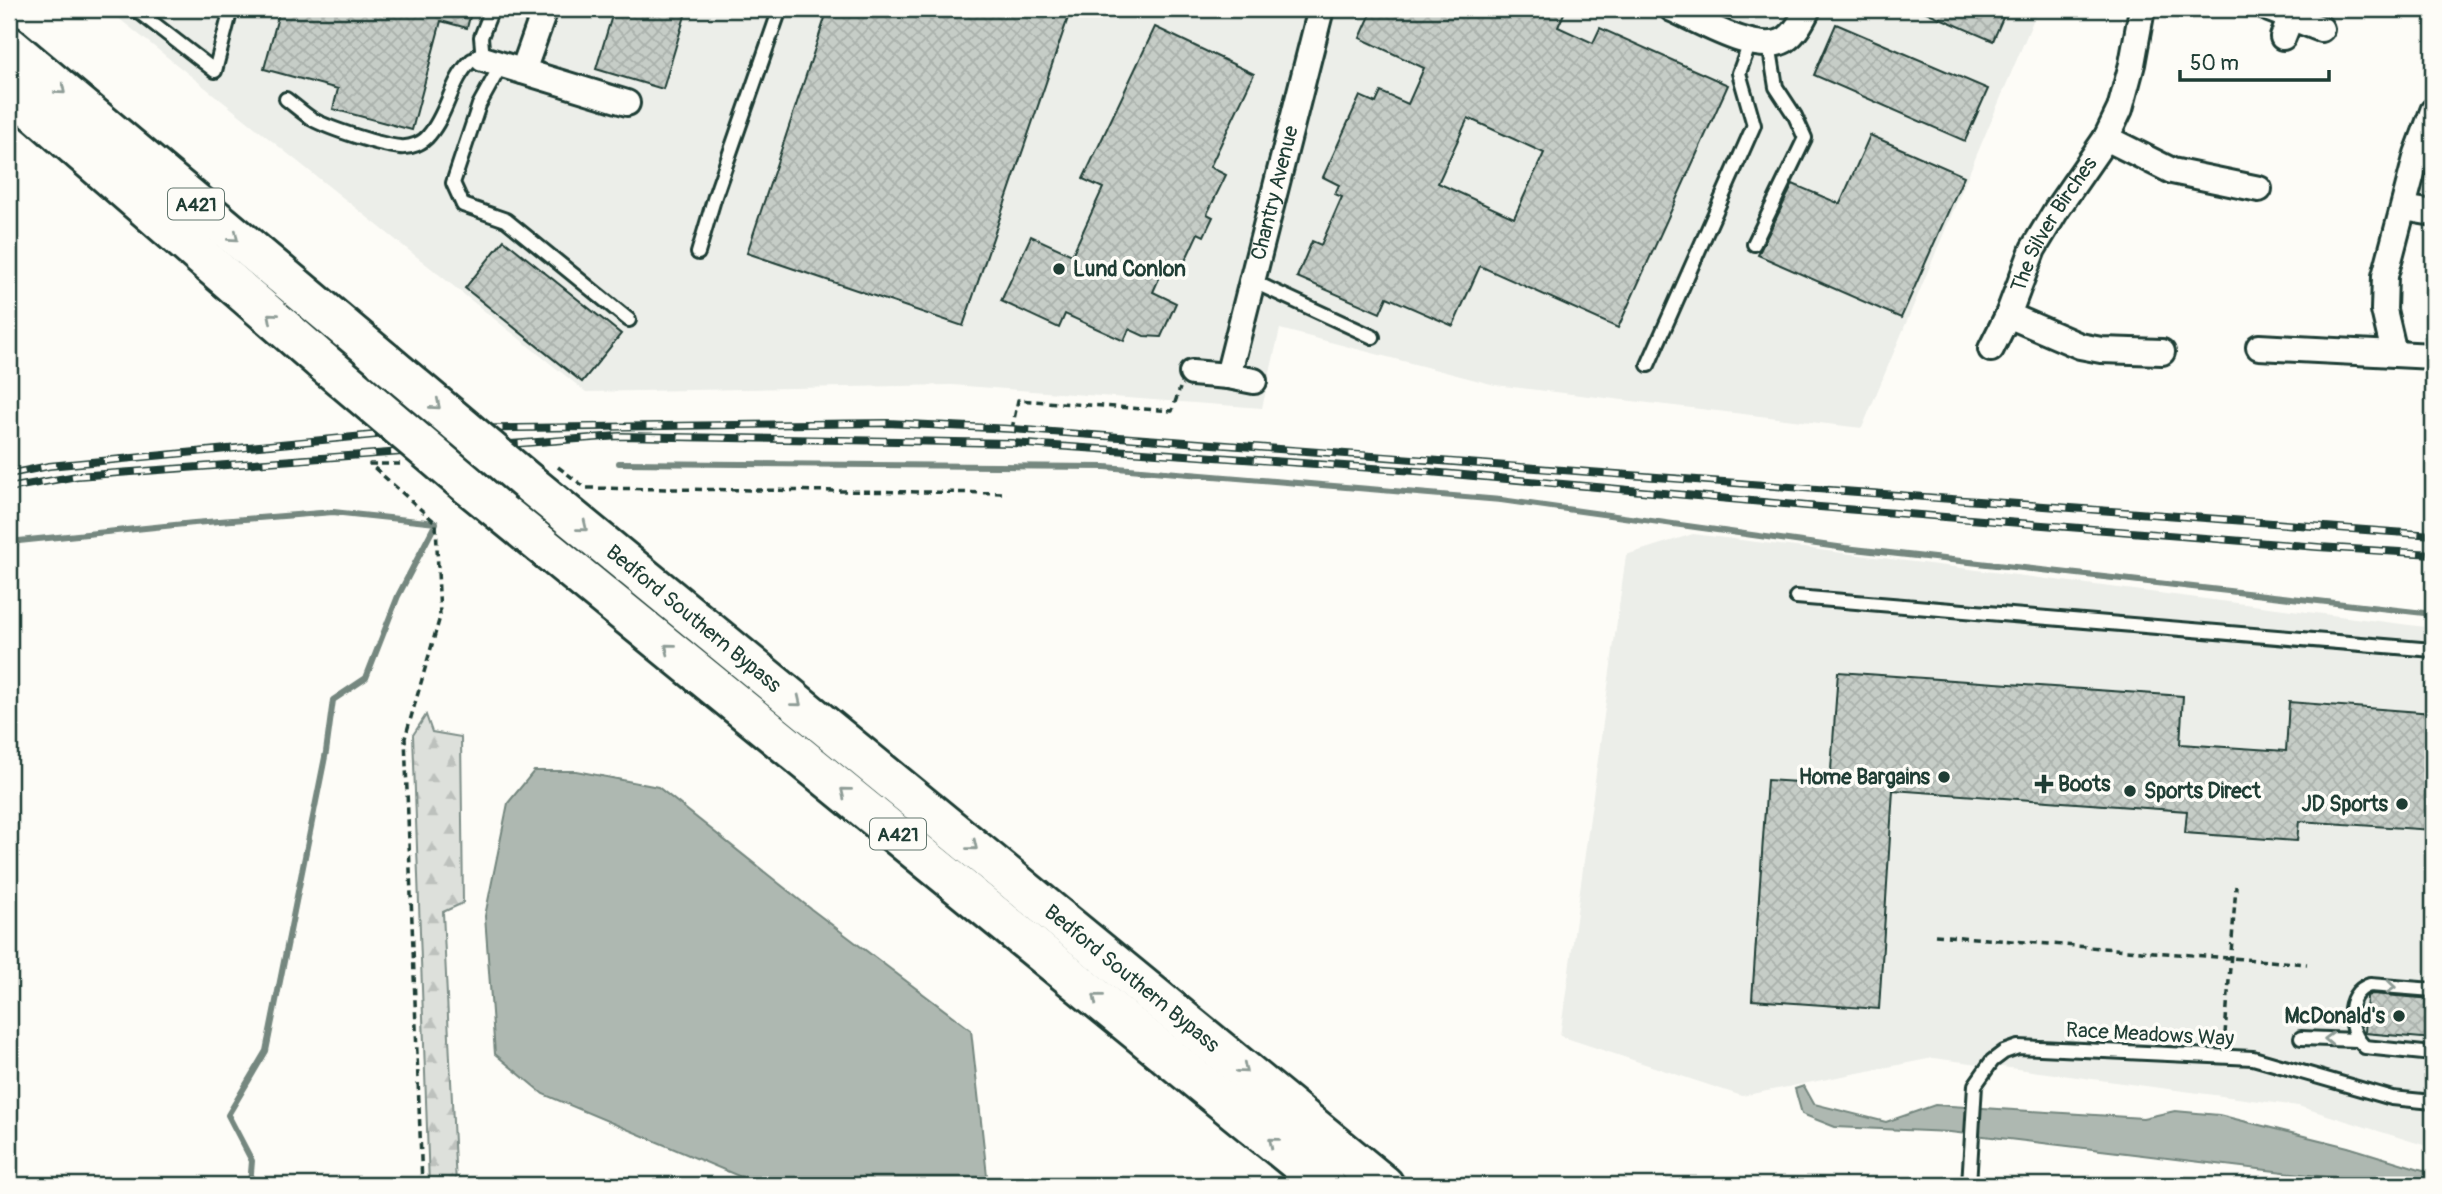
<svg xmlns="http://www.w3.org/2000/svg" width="2442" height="1194" font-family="Pangolin,sans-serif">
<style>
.built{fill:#eceee9}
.forest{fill:url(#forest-firs);stroke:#7e8e88;stroke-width:2}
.water{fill:#aeb8b1;stroke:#75877f;stroke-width:2}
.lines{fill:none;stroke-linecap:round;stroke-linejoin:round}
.stream{stroke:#75877f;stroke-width:6}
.building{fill:url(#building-cross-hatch);stroke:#1f3d34;stroke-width:2;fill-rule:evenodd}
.service-casing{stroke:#1f3d34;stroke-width:18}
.minor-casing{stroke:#1f3d34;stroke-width:30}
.trunk-casing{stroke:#1f3d34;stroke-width:44}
.path{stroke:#1f3d34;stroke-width:3.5;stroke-dasharray:7 5;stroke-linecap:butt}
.service{stroke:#fdfcf7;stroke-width:12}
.minor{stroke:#fdfcf7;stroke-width:24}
.trunk{stroke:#fdfcf7;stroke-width:38}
.rail-casing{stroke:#1f3d34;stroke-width:8}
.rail{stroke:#fdfcf7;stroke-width:5;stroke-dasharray:16;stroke-linecap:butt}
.trunk-bridge-casing{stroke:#1f3d34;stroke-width:44;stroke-linecap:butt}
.trunk-bridge{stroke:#fdfcf7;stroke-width:38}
.oneway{stroke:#8e9c96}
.poi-dot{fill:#1f3d34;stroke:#fdfcf7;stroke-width:2.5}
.labels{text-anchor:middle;stroke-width:7;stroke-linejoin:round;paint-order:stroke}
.shield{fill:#fdfcf7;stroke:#62766e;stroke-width:2}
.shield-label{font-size:19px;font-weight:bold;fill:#1f3d34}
.street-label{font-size:21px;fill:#1f3d34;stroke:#fdfcf7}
.poi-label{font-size:21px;font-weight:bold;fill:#1f3d34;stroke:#fdfcf7;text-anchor:start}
</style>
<defs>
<pattern id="forest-firs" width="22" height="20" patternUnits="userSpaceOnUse" patternTransform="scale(1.75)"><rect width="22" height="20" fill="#dde0db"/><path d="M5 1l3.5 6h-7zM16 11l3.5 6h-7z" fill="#bdc1bd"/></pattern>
<pattern id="building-cross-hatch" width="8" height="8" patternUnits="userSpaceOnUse" patternTransform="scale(1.75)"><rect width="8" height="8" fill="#c6cdc7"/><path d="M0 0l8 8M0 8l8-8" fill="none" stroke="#aab1ac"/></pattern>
</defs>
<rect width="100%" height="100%" fill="#fdfcf7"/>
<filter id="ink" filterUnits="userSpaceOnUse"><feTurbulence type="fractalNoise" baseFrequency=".0143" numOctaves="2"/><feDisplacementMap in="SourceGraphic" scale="14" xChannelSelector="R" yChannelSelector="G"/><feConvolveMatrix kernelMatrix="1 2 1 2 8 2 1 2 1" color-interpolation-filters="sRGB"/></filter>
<g filter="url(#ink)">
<path class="built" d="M107,9H2038L1862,428L1495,385L1280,329L1262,408L952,385L586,392Z
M1693,534L2433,628V1148L2298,1106L1933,1058L1742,1096L1560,1036L1626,555Z"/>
<path class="forest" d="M426,715L432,732L461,737L463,903L443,912L456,1185H429L413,735Z"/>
<path class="water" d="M534,771H576L658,787L811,909L971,1030L988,1185H760L543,1094L495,1054L485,916L508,803Z
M1804,1086L1814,1104L1886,1122L1935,1105L2143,1118L2175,1111L2219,1115L2348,1147L2433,1173V1185H2393L1950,1132L1835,1127L1802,1114L1795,1089Z"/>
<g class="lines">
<path class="stream" d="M619,463L1105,467L1501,500L1845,548L2433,614
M9,542L194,523L333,512L436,523L398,596L366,678L333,700L326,752L266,1051L228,1115L252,1161L250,1185"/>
</g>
<path class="building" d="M280,9H472L467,28L441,21L412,130L333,109L338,89L264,69Z
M614,9H687L663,89L596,69Z
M828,9H1071L963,326L747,253Z
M1373,9H1566L1558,27L1593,43L1600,28L1728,85L1618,328L1480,266L1453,326L1387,297L1380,313L1297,277L1312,241L1321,245L1342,197L1335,194L1339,185L1323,177L1360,96L1376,103L1381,92L1408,104L1424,68L1360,38ZM1468,118L1544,153L1514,218L1438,183Z
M1919,9H1996L2005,13L1993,41Z
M1836,24L1988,89L1965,141L1814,75Z
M1155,27L1254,74L1210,167L1226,175L1207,214L1213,217L1204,236L1198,233L1180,272L1165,265L1153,292L1176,303L1161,337L1144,336L1129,329L1124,341L1065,314L1059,328L1001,301L1031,236L1072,255L1103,188L1083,179Z
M1870,135L1964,176L1901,318L1758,255L1793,184L1840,204Z
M504,240L621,334L582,382L465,288Z
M1838,672L2183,696L2180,744L2286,751L2289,702L2433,713V830L2299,821L2297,841L2185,833L2187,811L1893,790L1879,1009L1752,1000L1767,780L1830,784Z
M2372,994L2433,999V1039L2365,1033L2367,996Z"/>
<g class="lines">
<g class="service-casing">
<path id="service" d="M135,9L215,71L231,9
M501,65L479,105L453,183L463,205L506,220L629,320
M286,99C295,106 303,113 312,119C330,129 380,145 400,147C411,148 423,143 429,135C448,113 451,79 472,60L483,59L481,37L492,9
M1754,244L1805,138L1795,116L1776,87L1769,44
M698,253L715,196L780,9
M1252,281L1373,337
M1648,365L1754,125L1739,73L1750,43
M1796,597L2433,650
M2433,990L2370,985C2343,993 2347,1032 2365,1047L2433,1054
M2301,1038L2357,1040
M1969,1185L1975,1085L1992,1061L2004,1052L2018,1047L2253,1058L2392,1098L2433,1102"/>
</g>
<g class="minor-casing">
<g id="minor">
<path d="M1672,9C1700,21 1757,56 1785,40C1796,33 1803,19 1808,9"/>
<path d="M2269,9L2321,29"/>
<path d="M2283,37L2291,17"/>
<path d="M483,59L627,103"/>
<path d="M523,71L545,9"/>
<path d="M2106,138L2172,171L2259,189"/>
<path d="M2404,208L2433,213"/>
<path d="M2008,315L2080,346L2101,350L2162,352"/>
<path d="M2259,347L2433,356"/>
<path id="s1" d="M1991,349L2008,315L2033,249L2057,209L2106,138L2120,109L2132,64L2142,9"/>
<path d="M2394,353L2384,310L2385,276L2417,154L2433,111"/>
<path d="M1192,373L1228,376L1254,381"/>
<path id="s2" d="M1228,376L1321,9"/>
</g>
</g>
<g class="trunk-casing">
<g id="trunk">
<path d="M9,46L384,361"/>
<path d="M9,89L323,362"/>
<path id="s3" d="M530,484L1384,1185"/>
<path d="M468,485L1326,1185"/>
</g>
</g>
<path class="path" d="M1012,429L1018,400L1172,411L1180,388
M400,464H370L436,523L440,617L405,738L422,1185
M558,467L586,488L1007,493
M1935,935L2307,964
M2225,1034L2236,886"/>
<use href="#service" class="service"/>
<use href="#minor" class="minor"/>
<use href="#trunk" class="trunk"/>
<g class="rail-casing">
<path id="rail" d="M9,474L49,466L438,429L887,423L1012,429L2433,535
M9,488L77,476L619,436L1012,443L1430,472L1807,506L2318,547L2433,554"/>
</g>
<use href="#rail" class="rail"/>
<g class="trunk-bridge-casing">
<path id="trunk-bridge" d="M384,361L530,484
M323,362L468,485"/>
</g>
<use href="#trunk-bridge" class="trunk-bridge"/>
</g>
<defs><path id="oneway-chevron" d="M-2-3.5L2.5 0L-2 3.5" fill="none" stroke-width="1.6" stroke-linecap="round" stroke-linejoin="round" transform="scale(1.75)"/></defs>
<g class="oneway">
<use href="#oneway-chevron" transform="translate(61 90) rotate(40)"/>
<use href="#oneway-chevron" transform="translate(234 237) rotate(40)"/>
<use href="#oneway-chevron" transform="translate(272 317) rotate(-139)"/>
<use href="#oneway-chevron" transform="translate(436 405) rotate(40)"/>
<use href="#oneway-chevron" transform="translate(583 527) rotate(39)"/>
<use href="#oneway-chevron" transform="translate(669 648) rotate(-141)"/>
<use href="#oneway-chevron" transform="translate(797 702) rotate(39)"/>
<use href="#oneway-chevron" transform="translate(845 792) rotate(-141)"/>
<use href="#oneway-chevron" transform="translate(973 846) rotate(39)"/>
<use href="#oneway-chevron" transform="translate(2391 987) rotate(5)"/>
<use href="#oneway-chevron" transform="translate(1097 998) rotate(-141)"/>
<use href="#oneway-chevron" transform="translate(2329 1039) rotate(-178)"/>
<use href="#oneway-chevron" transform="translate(1243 1069) rotate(40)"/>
<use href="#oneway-chevron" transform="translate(1273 1142) rotate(-141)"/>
</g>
</g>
<g class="poi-dot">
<circle cx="1059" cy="269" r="7"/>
<circle cx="1944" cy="777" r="7"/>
<path d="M2040.5 773.5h7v7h7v7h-7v7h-7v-7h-7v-7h7z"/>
<circle cx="2130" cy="791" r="7"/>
<circle cx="2402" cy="804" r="7"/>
<circle cx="2399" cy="1016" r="7"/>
</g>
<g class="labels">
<g class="shield">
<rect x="168" y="188.5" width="56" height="31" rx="5"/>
<rect x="870" y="818.5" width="56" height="31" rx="5"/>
</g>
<g class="shield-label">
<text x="196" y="211">A421</text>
<text x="898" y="841">A421</text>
</g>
<g class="street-label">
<text dy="7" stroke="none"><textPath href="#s2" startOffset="189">Chantry Avenue</textPath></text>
<text dy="7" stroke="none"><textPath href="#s1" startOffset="140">The Silver Birches</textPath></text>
<text dy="7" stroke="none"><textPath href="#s3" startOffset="212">Bedford Southern Bypass</textPath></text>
<text dy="7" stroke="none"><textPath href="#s3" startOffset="779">Bedford Southern Bypass</textPath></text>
<text transform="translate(2150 1034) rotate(3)" y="7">Race Meadows Way</text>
</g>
<g class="poi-label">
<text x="1073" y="276">Lund Conlon</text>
<text x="1930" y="784" text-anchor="end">Home Bargains</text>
<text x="2058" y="791">Boots</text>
<text x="2144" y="798">Sports Direct</text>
<text x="2388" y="811" text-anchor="end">JD Sports</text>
<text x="2385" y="1023" text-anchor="end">McDonald's</text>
</g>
</g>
<rect width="2442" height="1194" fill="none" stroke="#fdfcf7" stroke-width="35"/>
<rect x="18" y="18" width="2407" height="1159" fill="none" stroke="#1f3d34" stroke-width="2.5" filter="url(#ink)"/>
<path d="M2180 70v10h149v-10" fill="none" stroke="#1f3d34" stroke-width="3.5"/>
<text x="2190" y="70" font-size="21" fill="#1f3d34" stroke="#fdfcf7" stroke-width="5" paint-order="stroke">50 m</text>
</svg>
